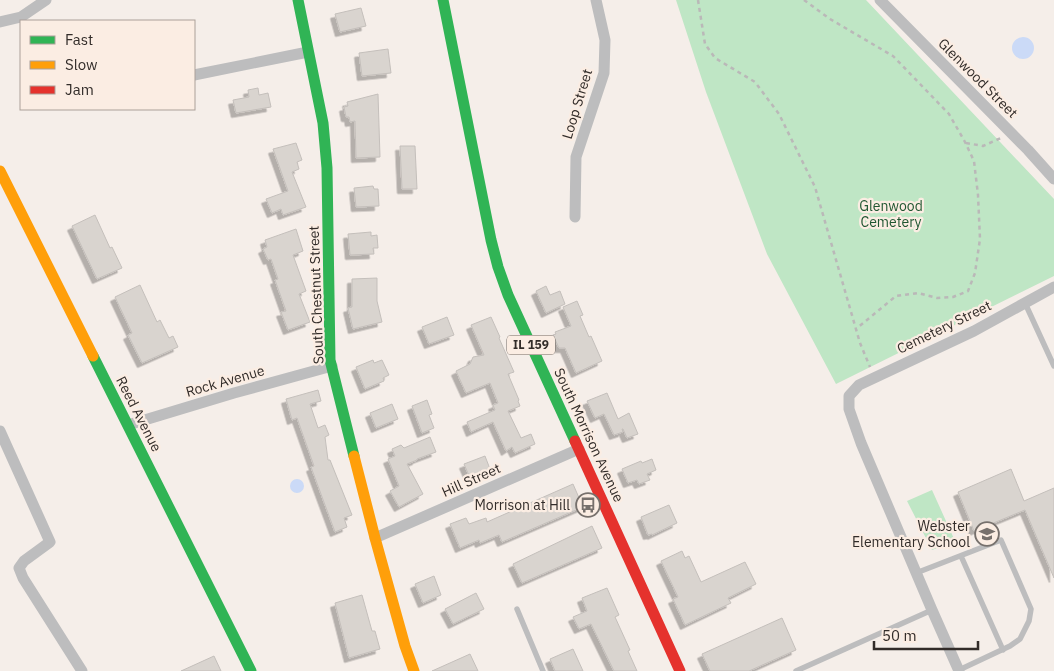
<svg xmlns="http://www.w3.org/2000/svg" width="1054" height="671" font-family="'IBM Plex Sans',sans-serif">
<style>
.green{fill:#bfe6c5}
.water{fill:#cbdaf7}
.building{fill:#d9d4cf;stroke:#c4bfbb;filter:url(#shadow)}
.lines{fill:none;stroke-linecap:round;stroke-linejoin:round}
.path{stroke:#bab8b8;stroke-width:2.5;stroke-dasharray:4 4;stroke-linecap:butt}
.lane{stroke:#bdbdbe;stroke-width:5.5}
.street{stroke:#bdbdbe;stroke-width:11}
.fast{stroke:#30b455;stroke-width:11}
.slow{stroke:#ff9f0a;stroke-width:11}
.jam{stroke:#e5322d;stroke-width:11}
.labels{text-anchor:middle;stroke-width:4.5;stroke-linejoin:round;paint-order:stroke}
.shield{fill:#fbede3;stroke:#6e6661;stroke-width:1}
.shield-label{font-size:12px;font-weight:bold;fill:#322c29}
.street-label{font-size:14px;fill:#322c29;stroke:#fbede3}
.park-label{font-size:14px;fill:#205732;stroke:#fbede3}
.poi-label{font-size:14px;fill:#322c29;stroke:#fbede3;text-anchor:end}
</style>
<defs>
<filter id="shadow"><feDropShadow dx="-4.5" dy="4.5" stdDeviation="0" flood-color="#0004"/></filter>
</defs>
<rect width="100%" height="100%" fill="#f5eee9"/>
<path class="green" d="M676,0H866L1054,199V276L836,384L767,254L706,92Z
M932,490L955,541L932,550L907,501Z"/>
<path class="water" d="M1012 48a11 11 0 1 1 22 0a11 11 0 1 1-22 0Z
M290 486a7 7 0 1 1 14 0a7 7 0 1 1-14 0Z"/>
<path class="building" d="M361,8L366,26L340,32L335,14Z
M388,49L391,73L362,76L359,53Z
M258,88L259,95L268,93L271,107L236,113L233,100L249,97L248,90Z
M378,94L380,157L356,158L355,121L350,122L349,117H346L344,107L348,106L347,102Z
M296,143L302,160L297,162L299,169L292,172L306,207L283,215L281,209L272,213L266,199L288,191L273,149Z
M400,146H415L417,189H402Z
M373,186L374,189H378L379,206L356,207L354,188Z
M95,215L110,248L112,247L122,268L97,279L72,226Z
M296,229L303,251L293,255L306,291L299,294L310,322L288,330L281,312L286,311L275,280L278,279L271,259L268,260L263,249L267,247L265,240Z
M371,232V236L377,235L378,248H373L374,254L350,255L348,234Z
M377,278V301L382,322L353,329L348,308L352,307V279Z
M140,285L157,322L160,320L169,338L173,336L178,347L142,363L128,335L132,333L115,297Z
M546,286L550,295L560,291L565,304L546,313L536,291Z
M577,301L583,315L580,316L589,337L591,336L602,361L576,373L565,348H559L553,335L556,334L555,332L571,326L563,307Z
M447,317L454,335L429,344L422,327Z
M491,317L500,337L499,338L514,372L508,374L519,400L518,401L520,406L508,411L521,438L531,434L535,444L515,453L512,447L506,451L493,422L471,432L467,422L495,410L493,405L498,403L490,383L466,393L456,371L470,364L473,357L484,355L471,325Z
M373,360L374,363L382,360L389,375L383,378L384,381L365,389L356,367Z
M318,390L321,401L310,404L318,428L325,425L329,435L325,437L328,460H330L352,515L344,518L347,527L335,532L311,467L314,466L297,418L292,420L286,399Z
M607,393L618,419L629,413L638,434L627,438L623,429H622L623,432L614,435L604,414L595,418L587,401Z
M427,400L432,414L429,415L434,428L422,433L412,406Z
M392,404L398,419L376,428L370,413Z
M430,437L436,452L417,459V460L407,464L423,494L399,507L390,491L399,486L388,459L395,456L392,449L401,445L404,448Z
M485,456L490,469L470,478L464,464Z
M652,459L656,470L647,474L650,480L639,484L637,480L628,483L622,469L641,461L642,463Z
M1011,469L1024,501L1054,488V578L1025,510L974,531L958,492Z
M573,484L583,507L502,542L499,535L480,543L479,540L460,548L450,524L466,518L469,524L486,518L487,522Z
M669,505L677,523L652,535V534L648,535L641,517Z
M592,526L602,548L522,583L513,564Z
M682,551L685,558L689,556L701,582L745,562L756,584L728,598L731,603L685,625L673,599L678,597L661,561Z
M434,576L441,595L423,603L415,584Z
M607,588L619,615L615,617L630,650L628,651L637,671H614L591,624L579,629L573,617L587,611L582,598Z
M476,593L484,609L453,624L445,609Z
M362,595L372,631H375L380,649L349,658L335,603Z
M782,618L796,650L749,671H710L702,654Z
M573,649L583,671H555L550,659Z
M470,654L478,671H432Z
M214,656L221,671H181Z"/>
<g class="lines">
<path class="path" d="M698,0L705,44L715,58L755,82L779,114L815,187L860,343L870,367
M804,0L830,19L893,56L949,114L965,142L974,161L978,195L980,239L975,273L968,291L953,297L937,298L918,293L896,296L856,329
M966,143L983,146L1001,138"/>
<path class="lane" d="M1025,303L1054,366
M961,556L1003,650
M916,573L1001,540L1031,609L1029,621L1020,639L1010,646L959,670
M517,609L543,671
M796,671L932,610"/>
<path class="street" d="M880,0L1028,150L1054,179
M0,22L21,17L46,0
M194,75L308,52
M575,217L576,157L604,73L605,40L596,0
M128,425L234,393L332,366
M0,431L50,542L24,561L19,568L23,578L82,671
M375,538L579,449
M959,671L932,610L861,443L849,409V396L859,385L974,331L1054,287"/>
<path class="fast" d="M298,0L323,123L327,168L330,360L354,456
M443,0L491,240L498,267L508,295L575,441
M93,356L251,671"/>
<path class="slow" d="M0,171L93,356
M354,456L375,538L405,646L414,671"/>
<path class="jam" d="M575,441L680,671"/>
</g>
<defs>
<g id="bus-ring" transform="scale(1.25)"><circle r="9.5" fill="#fbede3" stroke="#76706c" stroke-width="1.5"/><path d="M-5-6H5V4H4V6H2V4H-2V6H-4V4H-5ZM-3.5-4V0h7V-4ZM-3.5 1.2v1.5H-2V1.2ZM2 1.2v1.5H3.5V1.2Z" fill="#76706c"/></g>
<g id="school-ring" transform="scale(1.25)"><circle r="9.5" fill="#fbede3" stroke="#76706c" stroke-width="1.5"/><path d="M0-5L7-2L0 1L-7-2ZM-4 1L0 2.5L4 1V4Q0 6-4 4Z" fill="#76706c"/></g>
</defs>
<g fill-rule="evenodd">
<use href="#bus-ring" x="588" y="505"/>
<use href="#school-ring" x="987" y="534"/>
</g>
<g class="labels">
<rect class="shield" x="507" y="335.5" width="48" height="19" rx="4"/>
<g class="shield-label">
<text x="531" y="349">IL 159</text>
</g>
<g class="street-label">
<text transform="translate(978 78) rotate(45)" y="5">Glenwood Street</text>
<text transform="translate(577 104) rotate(-73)" y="5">Loop Street</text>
<text transform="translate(316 295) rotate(-92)" y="5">South Chestnut Street</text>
<text transform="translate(944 327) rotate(-26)" y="5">Cemetery Street</text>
<text transform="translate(225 381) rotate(-16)" y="5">Rock Avenue</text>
<text transform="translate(139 414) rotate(63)" y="5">Reed Avenue</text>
<text transform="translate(589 435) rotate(65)" y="5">South Morrison Avenue</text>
<text transform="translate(471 480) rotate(-24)" y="5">Hill Street</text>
</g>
<g class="park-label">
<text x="891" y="211">Glenwood<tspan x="891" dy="16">Cemetery</tspan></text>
</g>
<g class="poi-label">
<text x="570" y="510">Morrison at Hill</text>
<text x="970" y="531">Webster<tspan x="970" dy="16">Elementary School</tspan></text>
</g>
</g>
<rect x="20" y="20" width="175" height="90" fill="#fbede3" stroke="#aba099"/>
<rect x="30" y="36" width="25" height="8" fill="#30b455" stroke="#aba099"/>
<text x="65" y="45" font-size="15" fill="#322c29">Fast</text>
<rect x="30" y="61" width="25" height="8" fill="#ff9f0a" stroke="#aba099"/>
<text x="65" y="70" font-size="15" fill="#322c29">Slow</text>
<rect x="30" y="86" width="25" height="8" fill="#e5322d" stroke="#aba099"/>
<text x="65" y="95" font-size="15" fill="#322c29">Jam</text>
<path d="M874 641v8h104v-8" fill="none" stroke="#322c29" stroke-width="2.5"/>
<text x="882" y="641" font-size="15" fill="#322c29" stroke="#fbede3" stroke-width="4" paint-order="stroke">50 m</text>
</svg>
